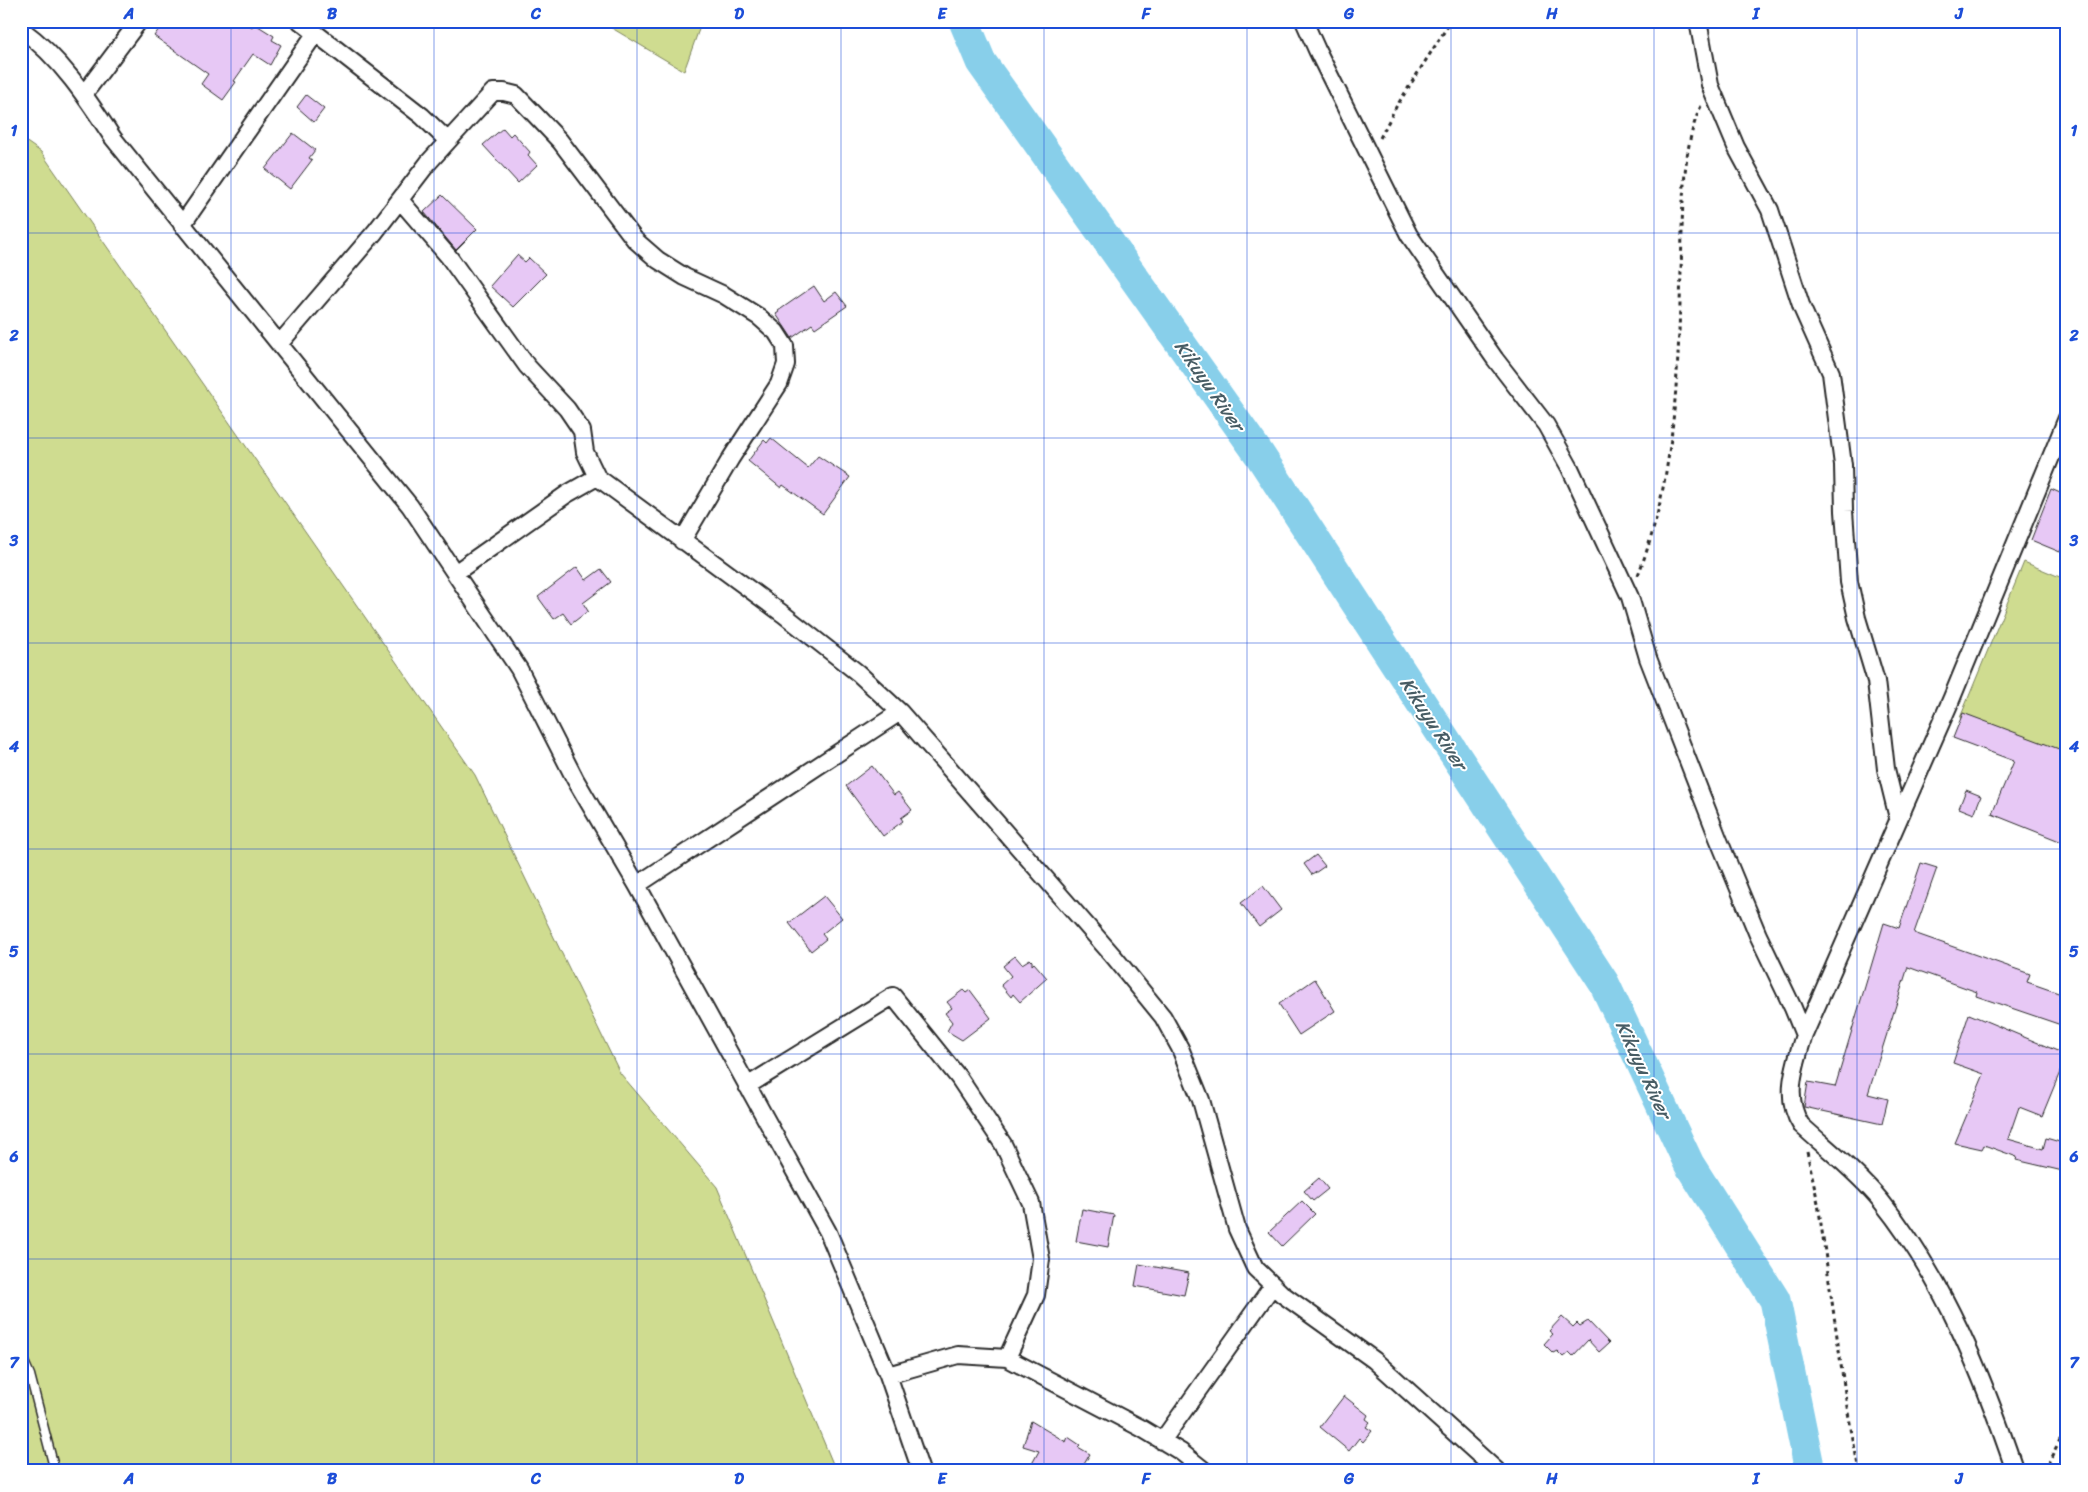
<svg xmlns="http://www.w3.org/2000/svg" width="2088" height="1492" font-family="Sriracha,sans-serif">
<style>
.green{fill:#cfdc90;stroke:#7d845e}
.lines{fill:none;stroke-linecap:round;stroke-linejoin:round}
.river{stroke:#88cfea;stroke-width:31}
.building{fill:#e7c8f5;stroke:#2b2b2b}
.lane-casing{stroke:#2b2b2b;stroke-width:11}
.street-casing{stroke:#2b2b2b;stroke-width:20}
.path{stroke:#2b2b2b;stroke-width:3;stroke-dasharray:4 4;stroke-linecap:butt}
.lane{stroke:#fff;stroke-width:8}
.street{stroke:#fff;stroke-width:16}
.grid{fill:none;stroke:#1d4ed8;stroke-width:1;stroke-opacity:0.55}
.labels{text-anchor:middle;stroke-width:4;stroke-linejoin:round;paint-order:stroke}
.water-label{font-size:19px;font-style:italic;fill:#475c64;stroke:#fff}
.neatline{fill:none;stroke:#1d4ed8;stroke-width:2}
.grid-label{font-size:16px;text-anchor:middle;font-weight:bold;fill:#1d4ed8}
</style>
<rect width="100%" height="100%" fill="#fff"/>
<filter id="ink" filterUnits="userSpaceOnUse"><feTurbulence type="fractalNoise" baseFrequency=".02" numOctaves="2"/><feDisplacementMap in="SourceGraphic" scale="10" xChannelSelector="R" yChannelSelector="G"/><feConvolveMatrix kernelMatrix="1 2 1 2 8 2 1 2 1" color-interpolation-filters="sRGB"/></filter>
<g filter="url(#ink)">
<path class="green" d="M600,21H702L684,71Z
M21,138L41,152L475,775L620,1073L717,1187L836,1471H21Z
M2024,562L2067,580V762L1960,718Z"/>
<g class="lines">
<path class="river" d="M964,21L981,62L1259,454L1604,983L1689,1164L1775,1300L1810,1471"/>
</g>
<path class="building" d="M165,21H243L252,27L255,24L274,36L272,40L281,45L270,65L253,54L234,81L236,82L223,100L201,84L208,74L154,36Z
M306,95L324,109L314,122L297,107Z
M503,128L510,136L513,133L530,152L528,155L537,165L518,183L483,145Z
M293,133L315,150L309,158L312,160L290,189L265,169Z
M442,195L477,229L456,250L424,212Z
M517,255L525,262L529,258L546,274L513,307L490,286Z
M814,286L824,301L836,292L847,306L815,328L812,324L792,338L776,314L779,312L778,311Z
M771,438L808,468L818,456L850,477L823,514L783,485L781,488L748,461L764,440L767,443Z
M2051,489L2067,496V535L2060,552L2031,540Z
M577,567L586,580L601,569L611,582L583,603L588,611L571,624L563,613L554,619L538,597Z
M1963,713L2067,752V844L1992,814L2014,761L1953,738Z
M872,766L894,795L898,792L912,810L901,818L903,821L883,836L846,786Z
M1966,790L1981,796L1974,814L1959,808Z
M1316,855L1325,866L1312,875L1304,864Z
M1921,863L1937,868L1914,933L2030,974L2027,982L2067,996V1027L1976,996L1977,992L1908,967L1868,1094L1888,1099L1882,1124L1804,1107L1808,1082L1835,1087L1884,923L1899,928Z
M1263,886L1281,910L1259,927L1241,903Z
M824,896L842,918L822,934L826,939L811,951L789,923Z
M1015,956L1022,964L1030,959L1032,961V965L1034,963L1047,978L1020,1002L1013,994L1011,997L1001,985L1011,976L1003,966Z
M1315,979L1335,1011L1299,1035L1279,1004Z
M963,990L966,993L970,990L991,1018L962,1040L947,1031L952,1022L945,1013L952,1008L947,1002Z
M1969,1014L2067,1055L2042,1116L2019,1107L2008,1139L2043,1149L2046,1138L2063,1143L2061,1152L2067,1154V1172L2016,1160L2017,1157L1984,1145L1982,1149L1955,1143L1984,1074L1953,1063Z
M1319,1178L1328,1189L1313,1201L1304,1191Z
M1302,1201L1315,1214L1282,1246L1269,1232Z
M1082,1209L1114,1215L1108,1247L1076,1241Z
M1139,1264L1189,1273L1184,1295L1135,1286Z
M1562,1317L1573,1327L1577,1323L1580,1326L1588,1321L1609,1343L1599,1352L1588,1340L1573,1356L1569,1352L1563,1357L1557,1351L1553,1353L1544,1344L1553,1334L1549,1331Z
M1344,1396L1368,1415L1366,1419L1370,1422L1366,1427L1372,1431L1363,1442L1359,1438L1349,1451L1320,1427Z
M1031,1421L1066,1442L1068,1437L1080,1445L1078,1447L1090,1454L1080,1471H1028L1039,1451L1023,1446Z"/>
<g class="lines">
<g class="lane-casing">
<path id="lane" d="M21,1355L30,1375L55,1471"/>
</g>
<g class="street-casing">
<path id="street" d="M1304,21L1317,50L1409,235L1495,359L1546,425L1570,468L1630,597L1648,658L1718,838L1758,935L1793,1008L1804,1035
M1698,21L1710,85L1736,147L1770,210L1802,308L1831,373L1843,465L1844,511L1849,582L1857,618L1876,681L1886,769L1898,818
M21,29C60,57 87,98 113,138L410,506L519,669L575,779L637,885L828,1232L888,1375L921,1471
M84,94L139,21
M448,141L493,92H504L516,95L542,122L560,141L635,240L658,260L685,277L724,295L759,317L776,332L785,346L786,364L779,384L731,458L682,541
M400,200L449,257L527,366L567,409L582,431L585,452L597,477L783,614L858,673L900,712L1115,958L1163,1017L1180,1048L1201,1100L1237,1229L1255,1268L1282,1294L1374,1360L1497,1471
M182,225L315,34
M280,343L375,232L428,163L448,141L422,116L300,21
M455,573L567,494L597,477
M637,885L900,712
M747,1086L893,996L959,1078L1003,1144L1031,1203L1041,1259L1036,1295L1007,1358
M888,1375L958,1355L1007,1358L1141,1428L1181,1452L1205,1471
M1162,1441L1273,1285
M2015,1471C1983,1376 1944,1279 1881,1201C1858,1173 1827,1149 1801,1125C1783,1097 1795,1065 1804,1035L1951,700L2067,418"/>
</g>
<path class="path" d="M1380,138L1396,107L1451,21
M1638,575C1676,478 1678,372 1681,270C1683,221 1680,150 1701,106
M1807,1152L1818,1203L1847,1407L1859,1471
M2044,1471L2067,1426"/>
<use href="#lane" class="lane"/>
<use href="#street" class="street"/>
</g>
</g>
<path class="grid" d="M231,21V1471M434,21V1471M637,21V1471M841,21V1471M1044,21V1471M1247,21V1471M1451,21V1471M1654,21V1471M1857,21V1471M21,233H2067M21,438H2067M21,643H2067M21,849H2067M21,1054H2067M21,1259H2067"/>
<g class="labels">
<g class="water-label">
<text transform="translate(1210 385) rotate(55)" y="7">Kikuyu River</text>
<text transform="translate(1434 723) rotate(57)" y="7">Kikuyu River</text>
<text transform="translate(1644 1069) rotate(65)" y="7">Kikuyu River</text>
</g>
</g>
<rect width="2088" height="1492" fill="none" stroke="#fff" stroke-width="55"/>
<rect x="28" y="28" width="2032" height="1436" class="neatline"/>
<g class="grid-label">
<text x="129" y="19">A</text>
<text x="332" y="19">B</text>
<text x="536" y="19">C</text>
<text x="739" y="19">D</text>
<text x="942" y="19">E</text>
<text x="1146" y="19">F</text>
<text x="1349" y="19">G</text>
<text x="1552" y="19">H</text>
<text x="1756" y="19">I</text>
<text x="1959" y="19">J</text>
<text x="14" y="136">1</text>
<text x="2074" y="136">1</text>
<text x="14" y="341">2</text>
<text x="2074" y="341">2</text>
<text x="14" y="546">3</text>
<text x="2074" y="546">3</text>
<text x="14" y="752">4</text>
<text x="2074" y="752">4</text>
<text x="14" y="957">5</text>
<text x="2074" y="957">5</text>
<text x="14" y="1162">6</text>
<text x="2074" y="1162">6</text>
<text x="14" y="1368">7</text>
<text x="2074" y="1368">7</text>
<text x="129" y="1484">A</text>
<text x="332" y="1484">B</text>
<text x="536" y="1484">C</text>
<text x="739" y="1484">D</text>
<text x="942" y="1484">E</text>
<text x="1146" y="1484">F</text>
<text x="1349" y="1484">G</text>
<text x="1552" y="1484">H</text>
<text x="1756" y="1484">I</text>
<text x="1959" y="1484">J</text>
</g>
</svg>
